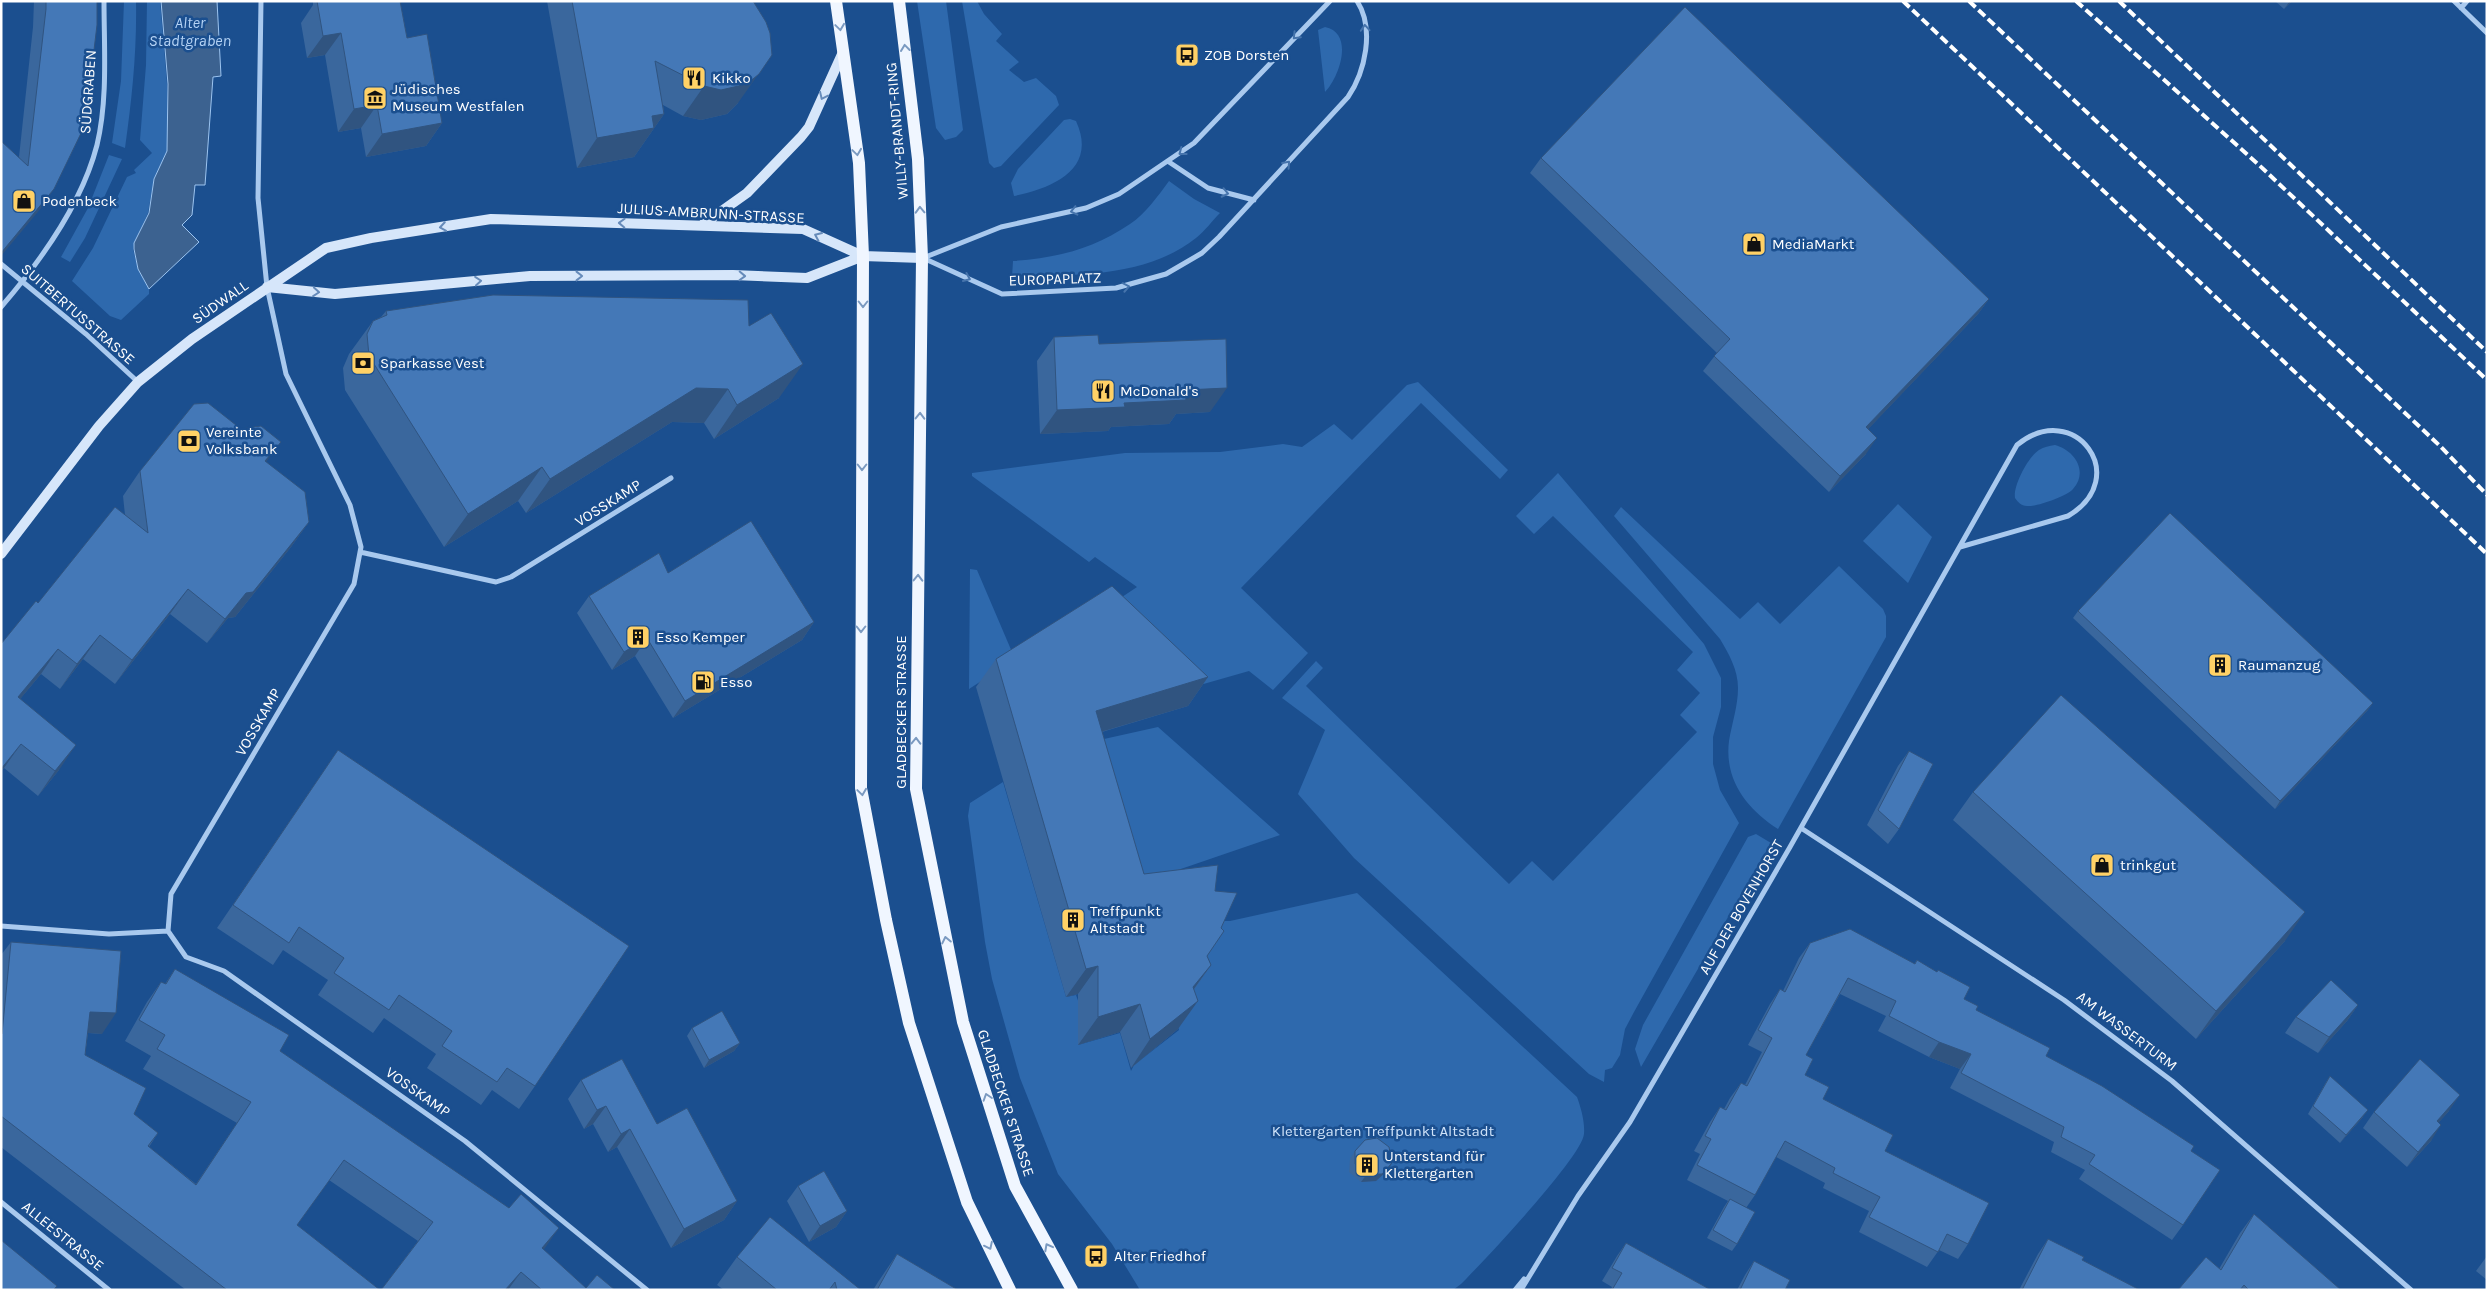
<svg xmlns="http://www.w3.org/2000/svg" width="2488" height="1291" font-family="Karla,sans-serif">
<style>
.green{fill:#2e69ad}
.water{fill:#3c6290;stroke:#9cc4f0}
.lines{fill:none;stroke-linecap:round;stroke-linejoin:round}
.minor{stroke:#a9c9ee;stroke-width:5}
.secondary{stroke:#d6e6fa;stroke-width:10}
.primary{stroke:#f0f6ff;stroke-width:12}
.rail{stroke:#fff;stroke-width:4;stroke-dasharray:9 4;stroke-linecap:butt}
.wall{fill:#3a679d}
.shaded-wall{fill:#305480}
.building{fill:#4478b7;stroke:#305480}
.oneway{stroke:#7b9ac1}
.oneway2{stroke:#4674ac}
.oneway3{stroke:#668bba}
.labels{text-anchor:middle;stroke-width:5;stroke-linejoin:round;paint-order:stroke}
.poi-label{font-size:15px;fill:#fff;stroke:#1b4f8f;text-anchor:start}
.street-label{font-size:15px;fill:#fff;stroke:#1b4f8f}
.park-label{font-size:15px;fill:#cfe3fa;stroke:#1b4f8f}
.water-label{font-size:16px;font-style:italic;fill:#b5d3f5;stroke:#1b4f8f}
</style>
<rect width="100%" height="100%" fill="#1b4f8f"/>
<path class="green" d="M124,1H136C137,50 132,99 125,148L112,143L121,81Z
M147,1H160L167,84V151L154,179L148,213L134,244L133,249L138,269L149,289V294L121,320L110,316L72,281L93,248L127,177L136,173L134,170L152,153L140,140L146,65Z
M917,1H946L963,130L956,137L945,140L936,128Z
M962,1H977L984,14L1002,34L996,41L1019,62L1009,70L1024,82L1036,78L1056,96L1059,105L1001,166L994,168L989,163Z
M1325,27C1355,33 1339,78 1325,92L1318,30Z
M1070,119L1076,121C1098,169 1053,188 1014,196L1011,183L1018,169L1064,120Z
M109,155L122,159L85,238L70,262L61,257L88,208Z
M1169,181L1194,199L1220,213C1212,221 1205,231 1196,238C1144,279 1074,274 1012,277L1013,261C1057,258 1093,249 1130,224C1145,214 1158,196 1169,181Z
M1418,382L1508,470L1500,479L1421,403L1241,588L1308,653L1273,690L1249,671L1200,685L1122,597L1137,587L1095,557L1089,562L972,476V473L1125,453L1220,452L1283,444L1302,447L1334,424L1352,440L1407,385Z
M2055,445C2074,450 2089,471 2073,489C2067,496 2037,507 2027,506C2021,506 2018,502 2015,498C2013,485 2029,456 2039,450C2044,447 2049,446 2055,445Z
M1558,473L1704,644L1721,678V707L1713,737V764L1720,790L1739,823L1634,1012L1625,1029L1620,1055L1612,1068L1605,1070L1604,1082L1589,1074L1354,858L1298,794L1325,730L1282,698L1316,661L1323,668L1306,686L1509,884L1532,861L1553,881L1697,732L1680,715L1700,693L1677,670L1693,652L1553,516L1534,534L1516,516Z
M1898,504L1932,537L1908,583L1863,541Z
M1621,507L1740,619L1758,602L1780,624L1839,566L1883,609L1886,616V637L1778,829C1747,809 1724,780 1729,741C1732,723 1738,706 1738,688C1738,670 1729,654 1720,639L1614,516Z
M970,569L977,570L1015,659L969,689Z
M1158,727L1280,835L1137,884L1095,741Z
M1003,782L1066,997L1076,995L1080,1006L1078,1007V1045L1120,1033L1131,1071L1134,1065L1179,1030L1175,1016L1219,921H1230L1357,893L1577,1097C1581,1108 1585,1122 1584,1134C1582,1157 1482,1263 1461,1284L1453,1290H1140L1112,1244L1058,1174L1020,1078L992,979L985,942L968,816L970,803Z
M1756,834L1771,843L1641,1067L1635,1049L1643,1025L1748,837Z"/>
<path class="water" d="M161,1H217L221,76L213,77L205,185H195L192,215L182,225L199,242L149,289L138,269L134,249V243L149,213L154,179L167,151L168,84Z"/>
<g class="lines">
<path class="minor" d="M261,1L258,198L267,287L286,374L350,505L361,547L354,584L171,894L168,931L186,957L224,971L465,1141L647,1290
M2454,1L2487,33
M2461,8L2467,1
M1169,162L1208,188L1254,200
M923,258L1002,294L1116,288L1166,274L1202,253L1219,237L1348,97C1365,72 1375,29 1357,1
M923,258L1001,227L1086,208L1119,194L1194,143L1330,1
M1,264L86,334L138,382
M1,307C40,262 82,203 97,145C108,99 104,48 104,1
M360,552L496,582L511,577L671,478
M1801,828L2064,1000L2172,1081L2411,1290
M1,926L109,934L168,931
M1,1202L109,1290
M1515,1290L1524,1279
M1521,1290L1578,1196L1630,1122L1790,847L2017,445C2075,398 2133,478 2068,516L1960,547"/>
<path class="secondary" d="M702,225L747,193L801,137L809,127L843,52
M267,287L335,294L530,276L733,275L807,278L863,256
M1,554L99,426L138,382L192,339L326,248L371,238L491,219L803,229L863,256L922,258"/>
<path class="primary" d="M836,1L859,163L863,256L861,788L886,920L909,1023L967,1202L1010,1290
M899,1L918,159L922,258L916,789L963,1022L1015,1186L1072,1290"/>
<path class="rail" d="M1903,1L2487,554
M1969,1L2440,446L2487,495
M2076,1L2259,165L2487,380
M2119,1L2487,352"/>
</g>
<path class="wall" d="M34,1H97L42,207L19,157L33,27Z
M313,1H400L407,38L442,123L426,146L366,157L361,128L338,132L325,55L307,58L301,23L313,5Z
M547,1H753L738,103L727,114L701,120L683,116L663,105L664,114L634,157L577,168Z
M2275,1H2292L2284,9Z
M1541,158L1989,299L1978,314L1868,429L1866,454L1829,492L1703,371L1717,353L1530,173Z
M386,311L749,326L779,398L714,439L704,423L672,422L526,513L518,501L444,547L345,390L343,368L349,354L373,321L381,317Z
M1054,337L1099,344L1210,412L1176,414L1169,424L1111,427L1108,431L1040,434L1037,361Z
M266,462L309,522L291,547L235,617L228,618L207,643L170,614L115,684L83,659L60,689L41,674L20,699L59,770L38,796L4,768L1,771V644L38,603L125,515L123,496L140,471Z
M668,573L814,622L802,640L673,718L635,656L612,670L577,613L589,596Z
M2078,611L2373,703L2367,711L2275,809L2073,618Z
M996,659L1208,677L1188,706L1102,732L1144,874L1207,956L1211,965L1194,990L1178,1029L1131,1068L1120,1032L1078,1045V994L1066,997L976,687Z
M338,750L535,1086L519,1109L492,1090L481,1105L427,1068L436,1054L384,1018L373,1033L318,995L328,980L283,950L273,965L217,928Z
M1909,751L1899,829L1888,844L1867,825L1898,766Z
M1973,792L2285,941L2196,1039L1953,820Z
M11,942L102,1034L88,1033L85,1055L134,1114L158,1133L149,1147L196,1184L237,1123L143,1069L151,1056L125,1041L147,1002L161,982L165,984L175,969L280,1051L544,1250L586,1288L615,1290H381L418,1241L329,1180L297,1225L380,1290H186L1,1147V955Z
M1810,943L1914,964L1917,960L1964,999L1976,1010L2191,1151L2183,1225L2172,1240L2079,1179L2085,1170L2051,1152L2054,1142L1950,1088L1960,1069L1929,1057L1878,1031L1886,1016L1840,994L1806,1055L1805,1075L1823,1099L1885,1151L1968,1244L1958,1259L1939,1250L1927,1267L1859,1232L1869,1211L1823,1188L1825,1183L1776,1157L1755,1195L1746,1208L1737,1244L1732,1251L1707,1238L1724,1207L1728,1201L1687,1180L1700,1154L1694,1151L1710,1122L1720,1107L1724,1109L1730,1098L1741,1083L1745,1085L1762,1052L1748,1045L1770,1004L1780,989L1783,991L1799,958Z
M2358,1005L2347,1021L2318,1053L2285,1033L2296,1017Z
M692,1028L740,1043L734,1051L704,1068L687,1036Z
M2330,1076L2363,1117L2340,1143L2308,1114L2325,1084Z
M581,1080L657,1124L737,1201L724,1220L671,1248L617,1147L608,1152L593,1124L584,1129L568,1099Z
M2449,1111L2438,1123L2431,1141L2407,1167L2363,1128L2374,1112Z
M1355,1151L1387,1171L1376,1181L1361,1182L1349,1172L1350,1159Z
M798,1186L847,1211L836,1227L809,1242L787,1201Z
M2254,1214L2341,1290H2178L2219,1269L2240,1233Z
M2048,1239L2082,1260L2140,1290H2019L2038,1254Z
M1626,1243L1711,1290H1611L1612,1287L1602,1281L1617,1256Z
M897,1254L958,1290H873L878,1282Z
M2487,1256V1280L2476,1271Z
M737,1257L861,1290H724L717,1285Z
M1754,1261L1785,1290H1737L1745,1275Z"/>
<path class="shaded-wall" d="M2290,1H2292L2284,9Z
M341,33L325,55L307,58L323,36Z
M772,55L738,103L727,114L701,120L683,116L704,86Z
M377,105L361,128L338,132L354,109Z
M664,114L634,157L577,168L597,138L652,116Z
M442,123L426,146L366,157L382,134Z
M54,189L42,207L1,256V253Z
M1989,299L1978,314L1855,443L1866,427Z
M803,364L779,398L714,439L737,405Z
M696,388L728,389L704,423L672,422L526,513L550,479Z
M1227,388L1210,412L1176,414L1169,424L1111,427L1108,431L1040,434L1057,410L1185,390Z
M1877,438L1866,454L1829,492L1840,476Z
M281,442L263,466L265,461Z
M542,467L518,501L444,547L468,514Z
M309,522L291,547L235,617L228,618L207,643L225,619L246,593Z
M188,589L170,614L115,684L132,660Z
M814,622L802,640L673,718L685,701Z
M100,635L83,659L60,689L77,664Z
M647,638L635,656L612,670L624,652Z
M58,649L41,674L1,722L18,697Z
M1208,677L1188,706L1077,739L1096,711Z
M2373,703L2367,711L2275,809L2280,801Z
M21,744L4,768L1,771V769Z
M76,745L59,770L38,796L55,771Z
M2305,912L2285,941L2196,1039L2216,1011Z
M1211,965L1191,993L1193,987Z
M1098,966L1078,994L1066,997L1086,969Z
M1198,1001L1178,1029L1131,1068L1150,1039Z
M1140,1004L1120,1032L1078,1045L1098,1017Z
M2358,1005L2347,1021L2318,1053L2329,1037Z
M90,1012L116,1013L102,1034L76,1032Z
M1939,1042L1971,1054L1960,1069L1929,1057Z
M740,1043L734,1051L704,1068L709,1060Z
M2460,1095L2449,1111L2426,1137L2437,1121Z
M606,1106L593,1124L584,1129L597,1110Z
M2368,1110L2363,1117L2340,1143L2346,1135Z
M2441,1125L2431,1141L2407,1167L2418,1152Z
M630,1129L617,1147L608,1152L621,1134Z
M1392,1163L1387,1171L1376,1181L1361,1182L1367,1174Z
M737,1201L724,1220L671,1248L684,1229Z
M847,1211L836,1227L809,1242L820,1226Z
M559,1228L545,1248L527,1268L542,1248Z
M521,1272L508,1290H505Z"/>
<path class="building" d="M46,1H97V25L85,125L54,189L1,253V141L28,166L46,9Z
M317,1H400L407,38L427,34L442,123L382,134L377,105L354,109L341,33L323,36Z
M572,1H753L766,22L770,33L772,55L759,74L747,84L721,90L704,86L655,61L664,114L652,116L654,128L597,138Z
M1685,7L1989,299L1866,427L1877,438L1840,476L1714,356L1730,339L1541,158Z
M493,295L748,300L749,326L771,313L803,364L737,405L728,389L696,388L550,479L542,467L468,514L369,356L367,334L373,321L387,315L386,311Z
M1098,335L1099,344L1226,339L1227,388L1185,390L1186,400L1124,403L1125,407L1057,410L1054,337Z
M208,403L241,429L261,426L281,442L265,461L305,492L309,522L253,592L246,593L225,619L188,589L132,660L100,635L77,664L58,649L18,697L76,745L55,771L21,744L1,769V644L36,601L38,603L115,507L148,533L140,471L194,404Z
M2170,513L2373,703L2280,801L2078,611Z
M751,521L814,622L685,701L647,638L624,652L589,596L659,553L668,573Z
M1112,586L1208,677L1096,711L1144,874L1218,865L1215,891L1237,893L1221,928L1224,931L1207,956L1211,965L1193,987L1198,1001L1150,1039L1140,1004L1098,1017V966L1086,969L996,659Z
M2061,695L2305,912L2216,1011L1973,792Z
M338,750L629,946L535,1086L507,1068L497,1082L442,1046L452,1031L399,995L389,1010L334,973L344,958L299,927L289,943L233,905Z
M1909,751L1933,764L1899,829L1878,810Z
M1850,929L1915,964L1917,960L1937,972L1938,970L1970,987L1964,999L1978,1006L1976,1010L2050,1048L2046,1056L2102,1086L2194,1146L2191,1151L2220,1170L2183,1225L2089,1164L2095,1155L2061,1137L2064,1127L1961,1073L1971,1054L1939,1042L1889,1016L1896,1001L1848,978L1806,1055L1813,1059L1805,1075L1829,1087L1823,1099L1893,1135L1885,1151L1989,1203L1968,1244L1947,1234L1938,1252L1869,1217L1880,1197L1833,1173L1835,1168L1785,1141L1755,1195L1697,1165L1711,1139L1705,1136L1720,1107L1726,1110L1741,1083L1747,1086L1772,1038L1758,1030L1780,989L1785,992L1810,943Z
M11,942L121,951L116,1013L90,1012L85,1055L146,1088L134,1114L158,1133L148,1146L196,1185L251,1102L157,1049L165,1035L139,1020L161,982L166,984L175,969L289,1035L280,1051L509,1208L521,1194L559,1228L542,1248L586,1288L597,1275L615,1290H542L521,1272L505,1290H381L433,1222L344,1160L297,1225L380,1290H227L1,1116V1033L2,1034Z
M2331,980L2358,1005L2329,1037L2296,1017Z
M722,1011L740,1043L709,1060L692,1028Z
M622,1059L657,1124L687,1108L737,1201L684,1229L630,1129L621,1134L606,1106L597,1110L581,1080Z
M2420,1059L2460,1095L2437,1121L2441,1125L2418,1152L2374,1112Z
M2330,1076L2368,1110L2346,1135L2313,1106Z
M1377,1138L1389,1147L1392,1163L1382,1174H1367L1355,1164V1151L1365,1140Z
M824,1171L847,1211L820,1226L798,1186Z
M1730,1199L1755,1212L1737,1244L1713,1230Z
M2254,1214L2341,1290H2249L2244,1285L2240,1290H2178L2206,1257L2221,1270Z
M770,1217L861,1290H837L835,1282L829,1290H777L737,1257Z
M2048,1239L2084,1257L2082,1260L2140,1290H2022Z
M1,1240L57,1286L53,1290H1Z
M1626,1243L1711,1290H1612L1622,1273L1612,1268Z
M897,1254L958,1290H877Z
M1754,1261L1790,1280L1785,1290H1740Z"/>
<defs><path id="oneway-chevron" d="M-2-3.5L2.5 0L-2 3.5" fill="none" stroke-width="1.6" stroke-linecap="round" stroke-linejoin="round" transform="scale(1.25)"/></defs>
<g class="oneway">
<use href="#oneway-chevron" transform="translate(840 27) rotate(82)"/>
<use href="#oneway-chevron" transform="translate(905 48) rotate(-97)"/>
<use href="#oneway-chevron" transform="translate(857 152) rotate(82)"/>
<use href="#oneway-chevron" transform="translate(920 210) rotate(-92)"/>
<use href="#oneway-chevron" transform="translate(863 304) rotate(90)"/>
<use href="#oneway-chevron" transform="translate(920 416) rotate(-89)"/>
<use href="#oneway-chevron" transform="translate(862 467) rotate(90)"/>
<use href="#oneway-chevron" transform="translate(918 578) rotate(-89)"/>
<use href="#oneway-chevron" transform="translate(861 629) rotate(90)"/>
<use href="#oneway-chevron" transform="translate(916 741) rotate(-89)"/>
<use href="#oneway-chevron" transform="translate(862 792) rotate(82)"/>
<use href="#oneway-chevron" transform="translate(946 940) rotate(-102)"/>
<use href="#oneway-chevron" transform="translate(987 1097) rotate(-108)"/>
<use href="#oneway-chevron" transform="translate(989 1246) rotate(64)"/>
<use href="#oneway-chevron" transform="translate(1048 1247) rotate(-118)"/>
</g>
<g class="oneway2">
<use href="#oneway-chevron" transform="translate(1365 28) rotate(-94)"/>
<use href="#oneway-chevron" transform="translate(1296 36) rotate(134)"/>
<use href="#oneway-chevron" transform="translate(1182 152) rotate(143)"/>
<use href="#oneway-chevron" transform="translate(1287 164) rotate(-48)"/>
<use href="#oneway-chevron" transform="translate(1225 193) rotate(12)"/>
<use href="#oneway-chevron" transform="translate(1074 211) rotate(167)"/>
<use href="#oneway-chevron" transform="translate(967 278) rotate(24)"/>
<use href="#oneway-chevron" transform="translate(1126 287) rotate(-11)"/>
</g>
<g class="oneway3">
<use href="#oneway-chevron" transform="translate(823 96) rotate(115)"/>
<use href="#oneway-chevron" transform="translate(622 223) rotate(-178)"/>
<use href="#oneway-chevron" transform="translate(443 227) rotate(171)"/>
<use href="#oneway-chevron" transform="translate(818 236) rotate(-156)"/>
<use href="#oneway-chevron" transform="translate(579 276)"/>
<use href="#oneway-chevron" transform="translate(742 276) rotate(2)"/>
<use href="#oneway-chevron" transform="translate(478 281) rotate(-5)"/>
<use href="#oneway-chevron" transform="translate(316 292) rotate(5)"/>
</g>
<defs>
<g id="bus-square" transform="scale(1.25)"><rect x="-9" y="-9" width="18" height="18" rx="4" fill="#ffd166" stroke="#1b4f8f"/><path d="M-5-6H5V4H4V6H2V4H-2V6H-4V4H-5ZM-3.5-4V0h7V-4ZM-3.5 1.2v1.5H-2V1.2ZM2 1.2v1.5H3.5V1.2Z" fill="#111"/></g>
<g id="restaurant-square" transform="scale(1.25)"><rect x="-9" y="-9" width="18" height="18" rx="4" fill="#ffd166" stroke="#1b4f8f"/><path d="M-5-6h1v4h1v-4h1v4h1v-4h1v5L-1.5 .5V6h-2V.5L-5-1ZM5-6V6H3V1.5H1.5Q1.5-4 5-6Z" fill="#111"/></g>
<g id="museum-square" transform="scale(1.25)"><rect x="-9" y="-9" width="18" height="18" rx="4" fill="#ffd166" stroke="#1b4f8f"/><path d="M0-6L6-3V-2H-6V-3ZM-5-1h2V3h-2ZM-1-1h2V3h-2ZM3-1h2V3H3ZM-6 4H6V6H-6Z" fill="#111"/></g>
<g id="shop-square" transform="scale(1.25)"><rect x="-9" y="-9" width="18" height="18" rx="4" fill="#ffd166" stroke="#1b4f8f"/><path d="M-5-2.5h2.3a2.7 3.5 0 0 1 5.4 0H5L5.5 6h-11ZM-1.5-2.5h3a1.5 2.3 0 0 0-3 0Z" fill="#111"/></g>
<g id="bank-square" transform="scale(1.25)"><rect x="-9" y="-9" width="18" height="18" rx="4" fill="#ffd166" stroke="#1b4f8f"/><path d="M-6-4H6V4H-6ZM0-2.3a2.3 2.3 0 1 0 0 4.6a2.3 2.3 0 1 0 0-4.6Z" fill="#111"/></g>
<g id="building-square" transform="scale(1.25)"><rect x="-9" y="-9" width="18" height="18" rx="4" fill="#ffd166" stroke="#1b4f8f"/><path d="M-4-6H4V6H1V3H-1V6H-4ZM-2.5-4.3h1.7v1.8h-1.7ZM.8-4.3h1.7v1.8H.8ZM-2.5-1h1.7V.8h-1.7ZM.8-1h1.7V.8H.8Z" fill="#111"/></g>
<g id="fuel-square" transform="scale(1.25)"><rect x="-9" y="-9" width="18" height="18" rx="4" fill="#ffd166" stroke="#1b4f8f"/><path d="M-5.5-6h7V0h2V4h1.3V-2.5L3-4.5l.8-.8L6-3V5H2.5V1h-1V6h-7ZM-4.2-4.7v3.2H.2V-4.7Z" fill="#111"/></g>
</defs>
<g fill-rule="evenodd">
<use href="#bus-square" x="1187" y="55"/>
<use href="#restaurant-square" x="694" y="78"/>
<use href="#museum-square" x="375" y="98"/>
<use href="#shop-square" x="24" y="201"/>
<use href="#shop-square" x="1754" y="244"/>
<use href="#bank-square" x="363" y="363"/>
<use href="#restaurant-square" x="1103" y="391"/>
<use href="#bank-square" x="189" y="441"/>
<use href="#building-square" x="638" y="637"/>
<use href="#building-square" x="2220" y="665"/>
<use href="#fuel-square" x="703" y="682"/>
<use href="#shop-square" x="2102" y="865"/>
<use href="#building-square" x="1073" y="920"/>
<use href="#building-square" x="1367" y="1165"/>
<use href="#bus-square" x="1096" y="1256"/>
</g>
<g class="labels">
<g class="poi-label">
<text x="1204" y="60">ZOB Dorsten</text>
<text x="712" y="83">Kikko</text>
<text x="392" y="94">Jüdisches<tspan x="392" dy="17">Museum Westfalen</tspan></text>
<text x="42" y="206">Podenbeck</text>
<text x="1772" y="249">MediaMarkt</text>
<text x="380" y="368">Sparkasse Vest</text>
<text x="1120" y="396">McDonald's</text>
<text x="206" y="437">Vereinte<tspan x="206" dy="17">Volksbank</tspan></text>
<text x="656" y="642">Esso Kemper</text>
<text x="2238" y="670">Raumanzug</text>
<text x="720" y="687">Esso</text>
<text x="2120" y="870">trinkgut</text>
<text x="1090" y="916">Treffpunkt<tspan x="1090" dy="17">Altstadt</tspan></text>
<text x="1384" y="1161">Unterstand für<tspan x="1384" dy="17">Klettergarten</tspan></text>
<text x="1114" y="1261">Alter Friedhof</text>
</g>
<g class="street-label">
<text transform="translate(88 92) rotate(-86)" y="5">SÜDGRABEN</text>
<text transform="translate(897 131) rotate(-95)" y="5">WILLY-BRANDT-RING</text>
<text transform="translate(711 213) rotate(3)" y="5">JULIUS-AMBRUNN-STRASSE</text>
<text transform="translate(1055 279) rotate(-2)" y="5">EUROPAPLATZ</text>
<text transform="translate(220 302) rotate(-35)" y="5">SÜDWALL</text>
<text transform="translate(78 314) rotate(41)" y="5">SUITBERTUSSTRASSE</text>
<text transform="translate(608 503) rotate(-32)" y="5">VOSSKAMP</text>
<text transform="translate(901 712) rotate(-90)" y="5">GLADBECKER STRASSE</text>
<text transform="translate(258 722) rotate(-60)" y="5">VOSSKAMP</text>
<text transform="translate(1741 907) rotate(-60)" y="5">AUF DER BOVENHORST</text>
<text transform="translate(2127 1031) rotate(37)" y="5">AM WASSERTURM</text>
<text transform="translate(418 1092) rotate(35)" y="5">VOSSKAMP</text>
<text transform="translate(1006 1103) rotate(72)" y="5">GLADBECKER STRASSE</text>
<text transform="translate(63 1236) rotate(39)" y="5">ALLEESTRASSE</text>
</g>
<g class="park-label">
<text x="1383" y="1136">Klettergarten Treffpunkt Altstadt</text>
</g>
<g class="water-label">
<text x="190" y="28">Alter<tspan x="190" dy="18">Stadtgraben</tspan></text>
</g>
</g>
<rect width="2488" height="1291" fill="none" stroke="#ffffff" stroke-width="5"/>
</svg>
